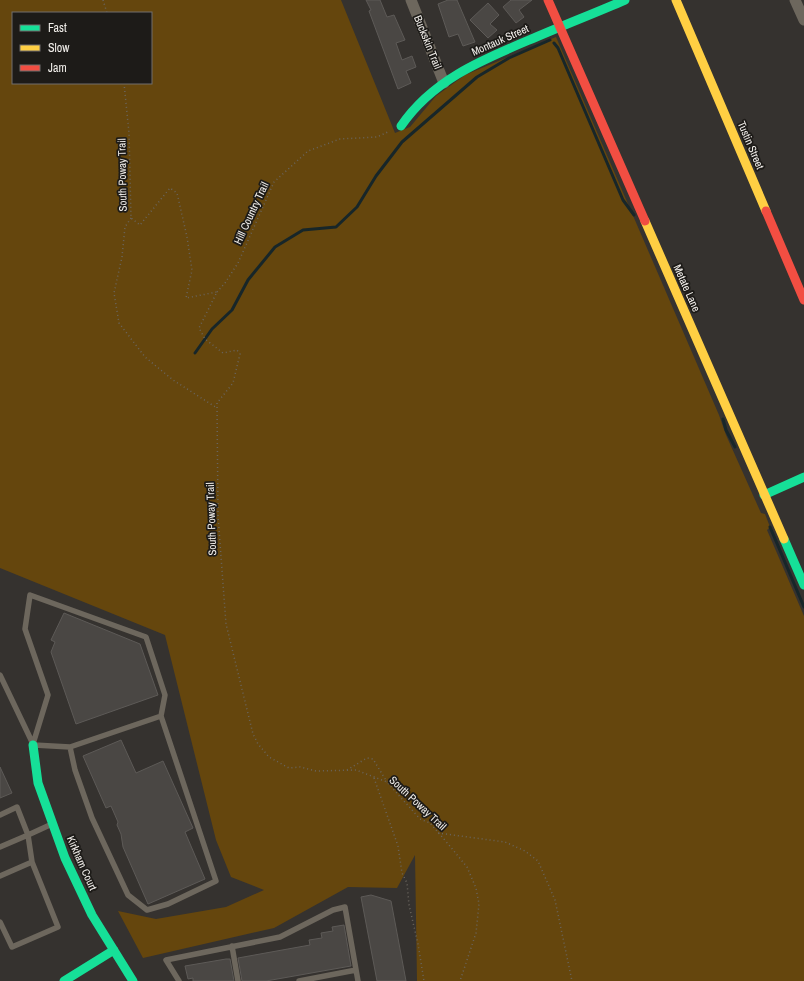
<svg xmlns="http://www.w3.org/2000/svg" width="804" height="981" font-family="'Archivo Narrow',sans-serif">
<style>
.green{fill:#65460d;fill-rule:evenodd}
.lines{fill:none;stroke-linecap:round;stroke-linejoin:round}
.stream{stroke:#172629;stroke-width:3}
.building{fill:#4a4744;stroke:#5d5a57}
.path{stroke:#6a655e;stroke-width:1.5;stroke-dasharray:1 3;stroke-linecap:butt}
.lane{stroke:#6d675d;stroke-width:5.5}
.street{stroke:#6d675d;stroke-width:11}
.fast{stroke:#16e098;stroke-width:9}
.slow{stroke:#ffcf43;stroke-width:9}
.jam{stroke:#f24e42;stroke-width:9}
.labels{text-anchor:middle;stroke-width:3.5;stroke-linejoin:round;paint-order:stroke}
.street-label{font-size:11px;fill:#f1eeea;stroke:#1d1b18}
</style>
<rect width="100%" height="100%" fill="#35322f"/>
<path class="green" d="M0,0H341L395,133L410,127L436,96L465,75L556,37L719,415L726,435L761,513L765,514L770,527L767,530L804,616V981H417L415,855L397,888L348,887L274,928L143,958L118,911L156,919L226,907L264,890L231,877L216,840L165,635L0,568ZM13,13H151V83H13Z"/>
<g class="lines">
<path class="stream" d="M554,43L558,48L623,200L634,215
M195,353L212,329L232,310L248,280L275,247L303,230L336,227L357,207L376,176L402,142L477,77L509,58L550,40
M723,419L726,430L735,447
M770,527L804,607"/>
</g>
<path class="building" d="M366,0H380L387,17L394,15L405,40L396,43L402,60L412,56L416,67L406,71L411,83L398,89L369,11L371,10Z
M448,0H457L475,42L463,46L458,34L449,37L438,4Z
M511,0H532L519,10L524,17L516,23L503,7Z
M488,3L499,15L490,24L497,30L488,38L470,20Z
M64,613L140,644L158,695L76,724L51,652L55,642L51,640Z
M121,740L136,773L163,761L193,828L185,832L205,879L148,904L123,847L121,834L117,825L118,822L111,806L106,808L83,756Z
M0,767L12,793L0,798Z
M371,895L391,901L406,981H377L361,897Z
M344,925L351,966L266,981H242L238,958L310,945L309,940L322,938L321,933L333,931L332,927Z
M226,959H230L234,981H193V978L188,979L185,966Z"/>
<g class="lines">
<path class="path" d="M103,0L107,13
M124,83L129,133L131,218L140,225L170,188L177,193L187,237L192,270L186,298L217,292L199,328L205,339L223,353L237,350L240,354L233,383L217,403L218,516L226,624L253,734L258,744L269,757L289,768L300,767L316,771L356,770L387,782L420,819L430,823L449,845L467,867L476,888L479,904L476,933L460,981
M131,218L125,227L122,257L114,293L119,323L145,357L173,380L217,408
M217,292L225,283L238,263L274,182L308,151L340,139L377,137L390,131
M347,770L367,758L373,759L387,782
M374,778L398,846L402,873L407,883L409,905L418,944L424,981
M438,833L505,842L525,851L538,861L555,900L572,981"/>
<path class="lane" d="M0,675L33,744
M33,744L48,695L25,629L30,595L146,637L165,695L161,716
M34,745L70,747L161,716L216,881L168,904L147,910L128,895L92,818L75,770L70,747
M0,815L17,807L28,835L0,847
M0,876L32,862
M0,922L12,947L58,927L32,862L28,835L52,824
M232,946L238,981
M179,981L166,960L280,937L333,910L345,907L358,981
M299,981L356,970"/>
<path class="street" d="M411,0L444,83
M795,0L804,20"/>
<path class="fast" d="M401,126C433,79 484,59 534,38C564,25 595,13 625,0
M764,495L804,477
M784,539L804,585
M33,745L38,783L65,858L92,915L133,981
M64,981L114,950"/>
<path class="slow" d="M676,0L766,211
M645,221L784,539"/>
<path class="jam" d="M548,0L645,221
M766,211L804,300"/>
</g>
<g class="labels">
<g class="street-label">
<text transform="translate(500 40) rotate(-24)" y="4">Montauk Street</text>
<text transform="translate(428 42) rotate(68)" y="4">Buckskin Trail</text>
<text transform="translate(751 145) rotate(67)" y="4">Tustin Street</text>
<text transform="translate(122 175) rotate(-91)" y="4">South Poway Trail</text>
<text transform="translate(251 213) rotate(-65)" y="4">Hill Country Trail</text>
<text transform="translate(687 288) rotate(66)" y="4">Metate Lane</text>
<text transform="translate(211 519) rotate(-92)" y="4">South Poway Trail</text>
<text transform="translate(418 803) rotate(43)" y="4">South Poway Trail</text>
<text transform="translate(82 863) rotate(66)" y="4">Kirkham Court</text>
</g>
</g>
<rect x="12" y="12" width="140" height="72" fill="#1d1b18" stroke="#726f6c"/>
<rect x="20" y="25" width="20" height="6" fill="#16e098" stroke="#726f6c"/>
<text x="48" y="32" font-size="12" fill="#f1eeea">Fast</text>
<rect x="20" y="45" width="20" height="6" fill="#ffcf43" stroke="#726f6c"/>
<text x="48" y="52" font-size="12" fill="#f1eeea">Slow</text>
<rect x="20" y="65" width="20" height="6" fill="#f24e42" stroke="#726f6c"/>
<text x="48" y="72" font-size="12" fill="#f1eeea">Jam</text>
</svg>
